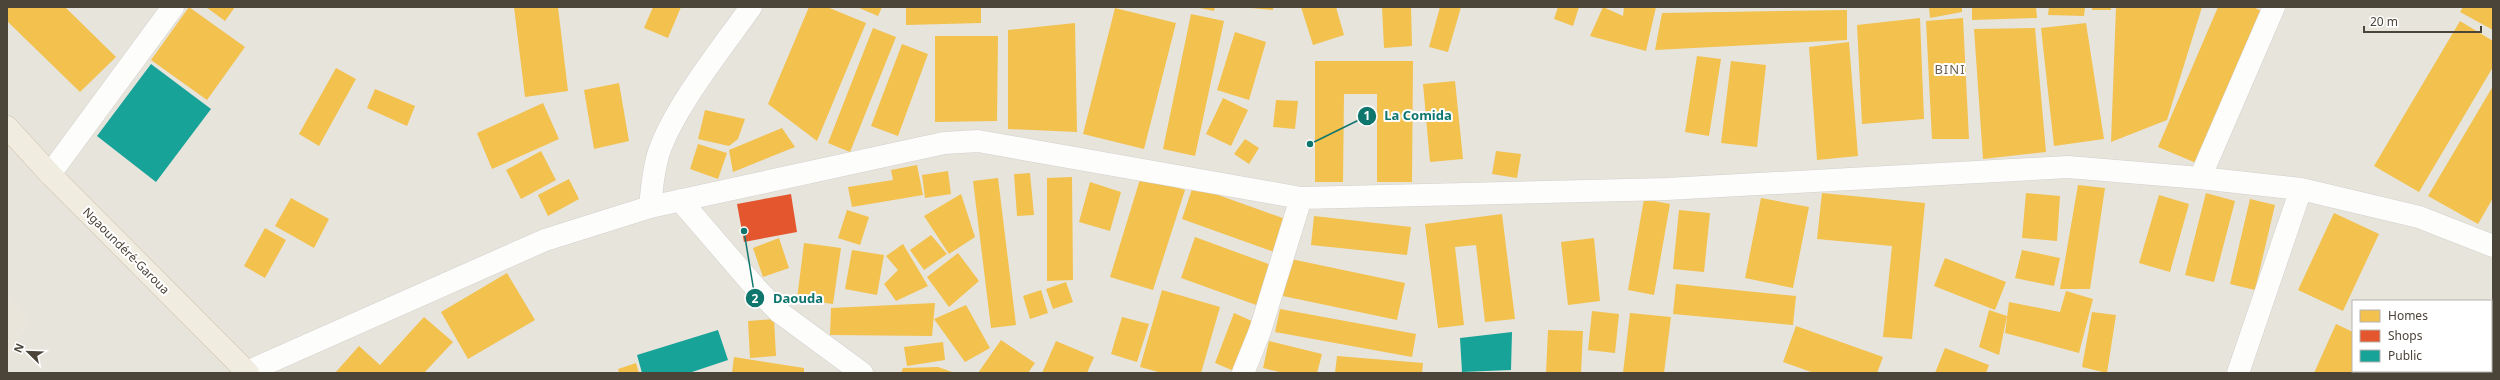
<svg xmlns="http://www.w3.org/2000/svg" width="2500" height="380" font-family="'Noto Sans',sans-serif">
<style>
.residential{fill:#e7e4dc;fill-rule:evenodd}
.education{fill:#eae5da}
.homes{fill:#f2c14e}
.shops{fill:#e4572e}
.public{fill:#17a398}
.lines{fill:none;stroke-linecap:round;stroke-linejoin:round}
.minor-casing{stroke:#d2d0cb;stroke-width:23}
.trunk-casing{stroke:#ccbfa9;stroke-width:23}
.minor{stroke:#fdfdfc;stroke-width:22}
.trunk{stroke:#f0ece0;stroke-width:22}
.labels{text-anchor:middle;stroke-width:4;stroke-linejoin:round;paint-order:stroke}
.street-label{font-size:12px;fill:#4b4439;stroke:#fff}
.neighbourhood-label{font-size:13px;letter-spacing:1px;fill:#6e6250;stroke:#fff}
.leader{fill:none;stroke:#0f766e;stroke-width:1.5}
.callout-dot{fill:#0f766e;stroke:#fff;stroke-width:1.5}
.mark-label{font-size:12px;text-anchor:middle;font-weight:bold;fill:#fff}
.callout-label{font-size:13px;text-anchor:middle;font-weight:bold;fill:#0f766e;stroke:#fff;stroke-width:4;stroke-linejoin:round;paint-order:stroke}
</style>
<rect width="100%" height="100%" fill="#f4f2ee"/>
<path class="residential" d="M7,7H2493V373H7V357L28,321L7,297ZM2353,301H2491V371H2353Z"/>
<path class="education" d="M7,297L28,321L7,357Z"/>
<path class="homes" d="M7,7H65L116,57L80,92L7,21Z
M189,7L245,47L207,100L151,60Z
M206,7H235L225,21Z
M514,7H558L568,91L525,97Z
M653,7H681L668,38L644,28Z
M809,7H827L866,23L817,141L768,104Z
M857,7H882L878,16Z
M906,7H981V23L906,25Z
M1195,7H1215L1214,11Z
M1241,7H1273V10Z
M1301,7H1336L1344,35L1313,45Z
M1382,7H1411L1412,46L1384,48Z
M1440,7H1461L1448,52L1429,47Z
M1558,7H1579L1573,26L1554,19Z
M1603,7L1623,16L1624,7H1656L1646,51L1590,36Z
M1929,7H1962V12L1930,18Z
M1972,7H2036L2037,18L1972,20Z
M2049,7H2085L2084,16L2048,15Z
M2092,7H2111V10H2092Z
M2116,7H2202L2167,120L2111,142Z
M2218,7H2253L2266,13L2201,165L2158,147Z
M2463,7H2493V30L2460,12Z
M1115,8L1176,23L1144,149L1083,134Z
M1847,10V40L1655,50L1662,13Z
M1191,14L1224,21L1195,156L1163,149Z
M1920,18L1924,119L1862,124L1857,25Z
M1963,18L1969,139H1932L1926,21Z
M2460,21L2493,41V67L2419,192L2374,166Z
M1075,23L1077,132L1008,129V30Z
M2086,23L2104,139L2054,146L2041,28Z
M873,28L896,37L850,152L828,143Z
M2035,28L2046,152L1983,159L1974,29Z
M1235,32L1266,42L1249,100L1217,90Z
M935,36H998L997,121L935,122Z
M1849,42L1858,156L1817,160L1809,47Z
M902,44L928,54L898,136L871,126Z
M1697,56L1721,59L1709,136L1685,132Z
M1315,61H1413L1412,182H1377V94H1344L1343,182H1315Z
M1731,61L1766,65L1757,147L1721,143Z
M336,68L356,79L319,146L299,134Z
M1455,81L1463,159L1430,162L1423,84Z
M619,83L629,141L594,149L584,90Z
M2493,86V198L2478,224L2428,196Z
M375,89L415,106L407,126L367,108Z
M1223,98L1248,110L1231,146L1206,134Z
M1276,100L1298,101L1295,129L1273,127Z
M543,103L559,139L492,169L477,133Z
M705,110L745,119L738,139L729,146L698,139Z
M782,128L795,147L733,172L729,150Z
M1245,139L1259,148L1249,164L1234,154Z
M698,144L727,153L718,179L690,169Z
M541,151L556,180L521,199L506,170Z
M1496,151L1521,154L1517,178L1492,174Z
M917,165L923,195L852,207L848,187L893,180L891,170Z
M948,171L951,194L925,198L922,175Z
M1030,173L1034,215L1017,216L1014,174Z
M1141,176L1185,190L1153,290L1110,277Z
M1072,177L1073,280L1047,281V178Z
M998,178L1016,325L991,328L973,181Z
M569,179L579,199L548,216L538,195Z
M1090,182L1121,192L1110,231L1079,222Z
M2078,185L2105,188L2090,289H2060Z
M1193,186L1291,221L1280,254L1182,219Z
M1822,193L1925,203L1912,339L1883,337L1892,246L1817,239Z
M2026,193L2060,196L2057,241L2022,238Z
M2206,193L2235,201L2214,282L2185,275Z
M961,194L975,237L949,254L924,216Z
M2159,195L2189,204L2170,272L2139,263Z
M291,198L329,219L314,248L275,226Z
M1761,198L1809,207L1793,288L1745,278Z
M1644,199L1670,204L1654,295L1628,290Z
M2250,199L2275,205L2255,290L2230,284Z
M847,210L869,217L860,245L838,238Z
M1679,210L1710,213L1704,272L1673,269Z
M2334,213L2379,234L2343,311L2298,290Z
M1502,214L1515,319L1485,322L1476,245L1455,247L1464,325L1438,328L1425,224Z
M1314,216L1411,227L1407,255L1311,245Z
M265,228L286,240L265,278L244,266Z
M931,235L947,254L924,270L910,250Z
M1195,237L1274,266L1259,306L1181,278Z
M779,238L789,268L763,277L753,248Z
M1594,238L1600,301L1568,305L1561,242Z
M804,243L841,248L833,304L797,299Z
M903,244L928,286L896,301L884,284L898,270L886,256Z
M852,250L884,255L877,295L845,289Z
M2022,250L2060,258L2054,286L2015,278Z
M958,253L979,281L949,307L927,277Z
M1945,258L2006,282L1995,310L1934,286Z
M1291,259L1405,283L1397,320L1283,296Z
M507,273L535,320L468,359L441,312Z
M1066,282L1073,302L1053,309L1046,289Z
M1676,284L1796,296L1793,325L1673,314Z
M1041,290L1048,313L1030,319L1023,296Z
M1162,290L1220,307L1201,373H1162L1140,367Z
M2066,291L2093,299L2079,353L2005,333L2009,302L2060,312Z
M935,303L932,336L830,335L831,308Z
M966,305L990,348L965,362L934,319Z
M1280,309L1416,334L1412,357L1275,332Z
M1989,310L2007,316L1999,355L1979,347Z
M1592,311L1619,314L1615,353L1588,350Z
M2092,312L2116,315L2107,373L2082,367Z
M1234,313L1254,322L1234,371L1215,363Z
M1630,313L1671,317L1664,373H1623Z
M424,317L453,342L424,373H335L359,346L380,365Z
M1122,317L1149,324L1137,362L1111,354Z
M2493,318V373H2472V371H2491V323Z
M774,319L776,356L750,358L748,321Z
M2336,324L2353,332V371H2440L2445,373H2314Z
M1796,326L1883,357L1877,373H1814L1783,362Z
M1548,330L1583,331L1581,373H1546Z
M1001,340L1035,363L1028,373H978Z
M1056,341L1094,357L1087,373H1042Z
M1269,341L1322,354L1317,373H1284L1263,368Z
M943,342L945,360L907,366L904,347Z
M1945,348L1989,365L1986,373H1935Z
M1337,356L1423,363L1422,373H1335Z
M734,357L804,368V373H732Z
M636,363L639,373H619L618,369Z
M938,367L955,373H901L903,368Z"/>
<path class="shops" d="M791,194L797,232L744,242L737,204Z"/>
<path class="public" d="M151,64L211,109L156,182L97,136Z
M718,330L728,360L689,373H642L637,355Z
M1512,332L1511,370L1462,372L1460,338Z"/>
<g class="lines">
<g class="minor-casing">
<path id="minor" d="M50,174L173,7
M2200,178L2274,7
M680,200L755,287L779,312L862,373
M650,207C652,189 653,170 659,152C675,106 722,48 751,7
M247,372L545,240L650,207L944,143L978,141L1301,198L1667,189L2068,167L2200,178L2301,189L2419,217L2493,246
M1243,373L1260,331L1301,198
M2238,373L2301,189"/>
</g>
<g class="trunk-casing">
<path id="trunk" d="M7,127L50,174L248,373"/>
</g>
<use href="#minor" class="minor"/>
<use href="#trunk" class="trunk"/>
</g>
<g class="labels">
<g class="street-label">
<text transform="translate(126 251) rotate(45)" y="4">Ngaoundéré-Garoua</text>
</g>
<g class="neighbourhood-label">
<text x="1950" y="74">BINI</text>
</g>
</g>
<path class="leader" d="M1310 144L1367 116M744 231L755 298"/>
<g class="callout-dot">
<circle cx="1310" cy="144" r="4"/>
<circle cx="744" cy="231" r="4"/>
<circle cx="1367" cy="116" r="10"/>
<circle cx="755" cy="298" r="10"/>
</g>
<g class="mark-label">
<text x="1367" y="120">1</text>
<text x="755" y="303">2</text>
</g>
<g class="callout-label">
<text x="1418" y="120">La Comida</text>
<text x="798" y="303">Daouda</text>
</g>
<rect width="2500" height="380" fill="none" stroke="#4b4439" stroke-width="16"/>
<rect x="2352" y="300" width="140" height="72" fill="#ffffff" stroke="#b7b4b0"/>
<rect x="2360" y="310" width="20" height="12" fill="#f2c14e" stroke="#b7b4b0"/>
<text x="2388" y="320" font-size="12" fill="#4b4439">Homes</text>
<rect x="2360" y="330" width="20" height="12" fill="#e4572e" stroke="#b7b4b0"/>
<text x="2388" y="340" font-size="12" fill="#4b4439">Shops</text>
<rect x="2360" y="350" width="20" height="12" fill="#17a398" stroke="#b7b4b0"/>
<text x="2388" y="360" font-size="12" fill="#4b4439">Public</text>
<g transform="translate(28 352) rotate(293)" stroke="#ffffff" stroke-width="3" paint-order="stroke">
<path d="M0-3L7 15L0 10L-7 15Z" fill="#4b4439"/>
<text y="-6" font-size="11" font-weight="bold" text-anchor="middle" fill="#4b4439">N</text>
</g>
<path d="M2364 26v6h117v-6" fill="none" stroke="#4b4439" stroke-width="2"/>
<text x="2370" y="26" font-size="12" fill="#4b4439" stroke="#ffffff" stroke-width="3" paint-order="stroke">20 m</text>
</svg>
